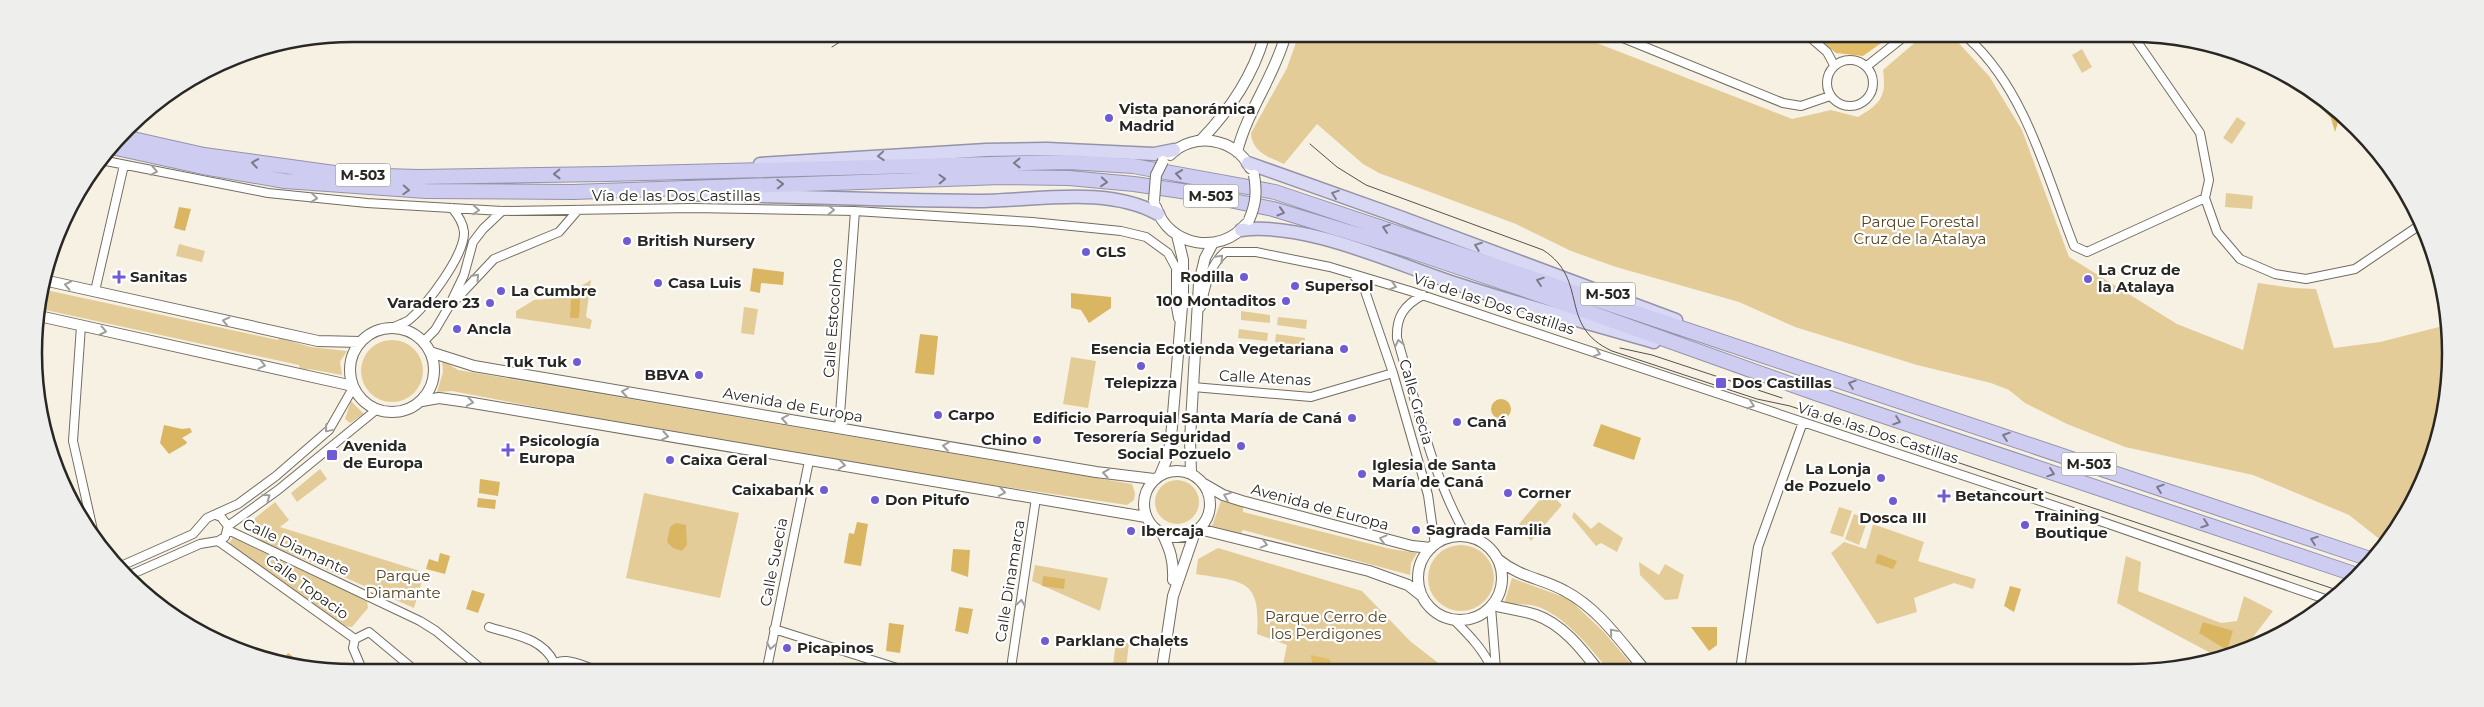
<svg xmlns="http://www.w3.org/2000/svg" width="2484" height="707" font-family="Montserrat,sans-serif">
<style>
.green{fill:#e4cc99}
.forest{fill:#e2bc69}
.water{fill:#dab562}
.lines{fill:none;stroke-linecap:round;stroke-linejoin:round}
.minor-casing{stroke:#736d61;stroke-width:10}
.tertiary-casing{stroke:#736d61;stroke-width:12}
.trunk-casing{stroke:#9493a9;stroke-width:15}
.motorway-casing{stroke:#9493a9;stroke-width:16}
.minor{stroke:#fff;stroke-width:8}
.tertiary{stroke:#fff;stroke-width:10}
.trunk{stroke:#d8d7f4;stroke-width:12}
.motorway{stroke:#cecdf1;stroke-width:14}
.tram{stroke:#55524b;stroke-width:1}
.tertiary-bridge-casing{stroke:#736d61;stroke-width:12;stroke-linecap:butt}
.tertiary-bridge{stroke:#fff;stroke-width:10}
.oneway{stroke:#807f8b}
.oneway2{stroke:#7c7a8a}
.oneway3{stroke:#9f9e9c}
.poi-dot{fill:#705bd5;stroke:#fff;stroke-width:2}
.labels{text-anchor:middle;stroke-width:4.5;stroke-linejoin:round;paint-order:stroke}
.shield{fill:#fff;stroke:#696864;stroke-width:1}
.shield-label{font-size:14px;font-weight:bold;fill:#292722}
.poi-label{font-size:15px;font-weight:bold;fill:#292722;stroke:#fff;text-anchor:start}
.street-label{font-size:15px;fill:#292722;stroke:#fff}
.park-label{font-size:15px;fill:#544421;stroke:#fff}
.rim{fill:none;stroke:#292722;stroke-width:2.5}
</style>
<rect width="100%" height="100%" fill="#f7f1e3"/>
<path class="green" d="M1298,37L1584,38L1792,119L1831,110L1858,117C1880,104 1887,97 1883,70L1919,39H1955L1989,76L2022,130L2069,257L2177,324L2243,350L2258,283L2294,288L2316,289L2334,348L2380,342L2439,327L2444,322V416L2408,513L2384,542L2382,541L2349,515L2253,475L2125,447L2067,424L2025,403L2009,390L1991,383L1917,365L1795,327L1739,302L1616,267L1571,251L1516,224L1379,173L1363,164L1317,124L1284,164C1268,157 1252,152 1251,133L1287,68Z
M2082,49L2092,67L2082,73L2072,55Z
M2237,117L2246,123L2232,144L2223,138Z
M2226,193L2253,196L2252,209L2225,207Z
M179,244L205,251L202,262L176,256Z
M591,280L586,317L592,320L590,329L516,318V311L534,300L560,298Z
M46,290L278,340L279,338L311,347L347,351L340,362L342,375L309,369L300,370L299,365L41,309Z
M744,307L758,309L754,335L741,333Z
M1241,311L1270,315V323L1241,320Z
M1278,317L1307,320L1306,329L1277,325Z
M1239,329L1268,333L1267,341L1238,338Z
M1276,334L1305,338L1304,346L1275,342Z
M361 371a31 31 0 1 1 62 0a31 31 0 1 1-62 0Z
M1071,357L1096,361L1088,408L1063,404Z
M442,360L458,370L1132,484L1135,493L1134,500L1127,505L771,452L452,391L437,392L443,372Z
M351,401L364,414L350,423L345,419Z
M320,469L327,479L297,502L291,493Z
M1155 502a22 22 0 1 1 44 0a22 22 0 1 1-44 0Z
M1547,491L1562,505L1531,541L1519,524Z
M644,493L739,513L720,598L626,578Z
M1221,501L1243,507V512L1391,549L1417,553L1411,563L1410,575L1243,530L1241,533L1212,526Z
M275,502L289,520L280,527L420,571L422,581L414,608L262,541L254,533L255,518Z
M1839,507L1852,511L1843,537L1830,533Z
M1574,512L1591,529L1599,522L1623,538L1617,552L1601,543L1596,546L1572,517Z
M1854,514L1868,519L1859,545L1845,539Z
M1873,524L1924,542L1918,561L1976,579L1973,589L1954,583L1914,598L1917,612L1877,624L1831,553L1844,542L1866,549Z
M233,538L367,600L368,608L352,627L345,626L228,544Z
M1428 578a33 33 0 1 1 66 0a33 33 0 1 1-66 0Z
M1218,548L1362,591L1410,641L1446,669H1282L1287,645L1257,634C1261,579 1244,582 1196,574L1198,559Z
M2126,556L2141,562L2138,591L2221,623L2237,621L2244,596L2273,611L2244,649L2218,657L2117,603Z
M1639,562L1659,575L1665,564L1684,575L1678,599L1665,600L1640,575Z
M1035,565L1108,578L1100,611L1032,581Z
M1512,578L1569,599L1604,632L1636,670H1608C1591,648 1560,610 1531,605C1522,604 1513,604 1504,604Z
M1116,641L1129,643L1126,668L1113,666Z"/>
<path class="forest" d="M1819,39H1887L1863,56L1836,53Z
M1311,655L1329,659L1334,669H1313Z"/>
<path class="water" d="M2321,100L2339,119L2335,132L2331,118L2319,106Z
M179,207L191,209L185,231L174,228Z
M753,268L784,272L783,285L761,283L760,293L750,291Z
M1071,293L1111,297V308L1089,323L1081,310L1071,308Z
M571,299H580L579,318H570Z
M920,334L938,336L934,375L915,373Z
M1491 409a10 10 0 1 1 20 0a10 10 0 1 1-20 0Z
M1601,424L1641,438L1634,460L1593,446Z
M164,425L182,429L190,428L192,432L182,438L187,442L186,444L169,454L160,443Z
M480,479L500,482L498,496L479,493Z
M478,498L496,500L495,509L477,507Z
M857,522L868,524L861,566L844,563L849,533L854,534Z
M676,523L686,525L687,545L682,551L673,548L667,542L670,527Z
M953,549L970,550L968,577L951,571Z
M440,553L450,556L445,574L426,569L429,559L438,562Z
M1878,554L1897,561L1893,569L1875,563Z
M1043,576L1065,579L1064,589L1042,586Z
M2010,586L2021,589L2014,612L2004,606Z
M472,590L485,594L478,613L466,609Z
M959,607L973,609L968,634L955,631Z
M2203,622L2233,631L2227,650L2199,633Z
M889,623L904,625L900,653L886,651Z
M1691,627H1717V645L1709,651Z
M288,653L307,667H291L281,663Z"/>
<g class="lines">
<g class="minor-casing">
<path id="minor" d="M1623,38L1783,103L1801,106L1830,96
M1812,39L1827,52L1834,65
M1969,39C2026,91 2047,177 2074,246L2087,252L2205,198
M2136,40L2200,133L2209,180L2205,198L2217,232L2240,259L2275,274L2306,279L2355,269L2417,227
M1827 83a23 23 0 1 1 46 0a23 23 0 1 1-46 0Z
M1867,66L1901,39
M106,161L268,193L367,203L502,211L692,208L855,211L1032,222L1121,231L1146,237L1168,253L1176,268V307L1178,318
M1354,276L1364,288L1393,373L1428,495L1435,545
M95,291L124,165
M1423,295C1404,305 1396,317 1397,338C1417,405 1432,476 1467,537
M452,300L464,275L473,242L483,229L502,211
M1201,307C1206,286 1208,267 1225,252H1256L1330,267L1410,291L2094,519L2331,601
M81,326L73,441L95,539
M392,328C397,325 405,323 409,320C427,305 465,255 464,232C463,222 458,215 452,208
M423,342L435,330L448,308L494,259L559,232L578,210
M1193,387L1311,397L1393,373
M839,428L855,211
M228,526L278,490L376,410
M228,530L420,621L436,631L479,667
M218,541L355,639L353,648L361,667
M121,566L193,534L207,518L238,504L276,476L329,430L353,388
M130,575L200,544L218,541L225,537L228,526L221,517L216,515
M1491,607L1496,669
M1454,620C1469,635 1483,649 1492,669
M489,627C513,635 541,637 554,662
M774,629L897,668
M355,639L369,632L411,667
M549,668C561,655 576,663 591,668
M767,668L809,461
M1011,668L1036,498
M1740,670L1758,547L1803,422"/>
</g>
<g class="tertiary-casing">
<path id="tertiary" d="M1201,140C1230,110 1252,78 1264,37
M1237,152C1247,111 1274,77 1285,37
M1170,155C1193,131 1236,138 1250,168
M1156,207C1168,246 1220,256 1246,224
M48,281L318,341L360,342
M39,316L353,386
M350 370a42 42 0 1 1 84 0a42 42 0 1 1-84 0Z
M430,352L474,366L1096,472L1154,479
M422,401L439,398L467,402L1146,517
M1144 504a33 33 0 1 1 66 0a33 33 0 1 1-66 0Z
M1191,473L1190,440L1199,283L1205,258L1213,243
M1160,475L1168,456L1171,438L1183,294V260L1177,235
M1204,484L1223,495L1242,501L1412,546L1431,548
M1199,529L1369,571L1408,585L1422,596
M1162,533C1170,549 1174,561 1173,580
M1418 578a42 42 0 1 1 84 0a42 42 0 1 1-84 0Z
M1499,560C1521,578 1542,578 1565,591C1599,609 1620,641 1645,670
M1493,605C1507,609 1522,610 1536,615C1562,624 1581,648 1598,670
M1162,669L1173,596L1195,532"/>
</g>
<g class="trunk-casing">
<path id="trunk" d="M1248,163L1397,216L1676,320
M760,164L986,150L1047,149L1154,154L1174,150
M681,194C779,196 877,200 976,201C1033,201 1107,185 1158,214
M1241,230C1306,221 1397,265 1460,285C1524,306 1589,323 1654,342"/>
</g>
<g class="motorway-casing">
<path id="motorway" d="M124,137L204,155L349,175L419,177L605,174L1069,162L1133,166L1275,192L2370,559
M116,148L203,167L285,181L426,191L573,192L1002,177L1069,178L1134,184L1195,193L1273,209L1411,251L1549,298L1818,394L2357,575"/>
</g>
<use href="#minor" class="minor"/>
<use href="#tertiary" class="tertiary"/>
<use href="#trunk" class="trunk"/>
<use href="#motorway" class="motorway"/>
<path class="tram" d="M832,47L851,35
M1310,144L1337,167L1366,185L1543,250C1590,280 1557,326 1612,351L1757,399L1790,406L2343,592
M1620,348L1652,355L1782,398"/>
<g class="tertiary-bridge-casing">
<path id="tertiary-bridge" d="M1154,201L1156,175L1163,161
M1249,220C1256,204 1257,192 1254,175"/>
</g>
<use href="#tertiary-bridge" class="tertiary-bridge"/>
</g>
<defs><path id="oneway-chevron" d="M-2-3.5L2.5 0L-2 3.5" fill="none" stroke-width="1.6" stroke-linecap="round" stroke-linejoin="round" transform="scale(1.25)"/></defs>
<g class="oneway">
<use href="#oneway-chevron" transform="translate(881 156) rotate(176)"/>
<use href="#oneway-chevron" transform="translate(1335 194) rotate(-161)"/>
<use href="#oneway-chevron" transform="translate(1478 246) rotate(-159)"/>
</g>
<g class="oneway2">
<use href="#oneway-chevron" transform="translate(255 163) rotate(-171)"/>
<use href="#oneway-chevron" transform="translate(1017 163) rotate(179)"/>
<use href="#oneway-chevron" transform="translate(557 174) rotate(179)"/>
<use href="#oneway-chevron" transform="translate(1179 174) rotate(-171)"/>
<use href="#oneway-chevron" transform="translate(942 179) rotate(-2)"/>
<use href="#oneway-chevron" transform="translate(1104 182) rotate(5)"/>
<use href="#oneway-chevron" transform="translate(780 184) rotate(-2)"/>
<use href="#oneway-chevron" transform="translate(406 190) rotate(3)"/>
<use href="#oneway-chevron" transform="translate(1281 212) rotate(17)"/>
<use href="#oneway-chevron" transform="translate(1386 228) rotate(-162)"/>
<use href="#oneway-chevron" transform="translate(1540 281) rotate(-161)"/>
<use href="#oneway-chevron" transform="translate(1852 384) rotate(-161)"/>
<use href="#oneway-chevron" transform="translate(1897 421) rotate(19)"/>
<use href="#oneway-chevron" transform="translate(2006 436) rotate(-161)"/>
<use href="#oneway-chevron" transform="translate(2051 473) rotate(19)"/>
<use href="#oneway-chevron" transform="translate(2160 488) rotate(-161)"/>
<use href="#oneway-chevron" transform="translate(2205 524) rotate(19)"/>
<use href="#oneway-chevron" transform="translate(2314 540) rotate(-161)"/>
</g>
<g class="oneway3">
<use href="#oneway-chevron" transform="translate(154 171) rotate(11)"/>
<use href="#oneway-chevron" transform="translate(314 198) rotate(6)"/>
<use href="#oneway-chevron" transform="translate(476 210) rotate(4)"/>
<use href="#oneway-chevron" transform="translate(831 210) rotate(1)"/>
<use href="#oneway-chevron" transform="translate(1220 258) rotate(-46)"/>
<use href="#oneway-chevron" transform="translate(476 277) rotate(-48)"/>
<use href="#oneway-chevron" transform="translate(68 285) rotate(-168)"/>
<use href="#oneway-chevron" transform="translate(1393 286) rotate(16)"/>
<use href="#oneway-chevron" transform="translate(226 321) rotate(-167)"/>
<use href="#oneway-chevron" transform="translate(103 331) rotate(12)"/>
<use href="#oneway-chevron" transform="translate(1399 343) rotate(-103)"/>
<use href="#oneway-chevron" transform="translate(1597 353) rotate(19)"/>
<use href="#oneway-chevron" transform="translate(262 365) rotate(13)"/>
<use href="#oneway-chevron" transform="translate(625 392) rotate(-170)"/>
<use href="#oneway-chevron" transform="translate(470 402) rotate(10)"/>
<use href="#oneway-chevron" transform="translate(1751 405) rotate(18)"/>
<use href="#oneway-chevron" transform="translate(785 419) rotate(-170)"/>
<use href="#oneway-chevron" transform="translate(328 429) rotate(130)"/>
<use href="#oneway-chevron" transform="translate(665 436) rotate(10)"/>
<use href="#oneway-chevron" transform="translate(946 446) rotate(-171)"/>
<use href="#oneway-chevron" transform="translate(842 465) rotate(8)"/>
<use href="#oneway-chevron" transform="translate(1106 473) rotate(-171)"/>
<use href="#oneway-chevron" transform="translate(1002 492) rotate(10)"/>
<use href="#oneway-chevron" transform="translate(1227 496) rotate(-158)"/>
<use href="#oneway-chevron" transform="translate(267 497) rotate(-36)"/>
<use href="#oneway-chevron" transform="translate(1383 539) rotate(-165)"/>
<use href="#oneway-chevron" transform="translate(1264 544) rotate(15)"/>
<use href="#oneway-chevron" transform="translate(1021 603) rotate(-81)"/>
<use href="#oneway-chevron" transform="translate(1613 632) rotate(-130)"/>
<use href="#oneway-chevron" transform="translate(771 646) rotate(101)"/>
</g>
<g class="poi-dot">
<circle cx="1109" cy="118" r="5"/>
<circle cx="627" cy="241" r="5"/>
<circle cx="1086" cy="252" r="5"/>
<path d="M116.5 269.5h5v5h5v5h-5v5h-5v-5h-5v-5h5z"/>
<circle cx="1244" cy="277" r="5"/>
<circle cx="2088" cy="279" r="5"/>
<circle cx="658" cy="283" r="5"/>
<circle cx="1295" cy="286" r="5"/>
<circle cx="501" cy="291" r="5"/>
<circle cx="1286" cy="301" r="5"/>
<circle cx="490" cy="303" r="5"/>
<circle cx="457" cy="329" r="5"/>
<circle cx="1344" cy="349" r="5"/>
<circle cx="577" cy="362" r="5"/>
<circle cx="1141" cy="366" r="5"/>
<circle cx="699" cy="375" r="5"/>
<rect x="1715" y="377" width="12" height="12" rx="2.5"/>
<circle cx="938" cy="415" r="5"/>
<circle cx="1352" cy="418" r="5"/>
<circle cx="1457" cy="422" r="5"/>
<circle cx="1037" cy="440" r="5"/>
<circle cx="1241" cy="446" r="5"/>
<path d="M505.5 442.5h5v5h5v5h-5v5h-5v-5h-5v-5h5z"/>
<rect x="326" y="449" width="12" height="12" rx="2.5"/>
<circle cx="670" cy="460" r="5"/>
<circle cx="1362" cy="474" r="5"/>
<circle cx="1881" cy="478" r="5"/>
<circle cx="824" cy="490" r="5"/>
<circle cx="1508" cy="493" r="5"/>
<path d="M1941.5 488.5h5v5h5v5h-5v5h-5v-5h-5v-5h5z"/>
<circle cx="875" cy="500" r="5"/>
<circle cx="1893" cy="501" r="5"/>
<circle cx="2025" cy="525" r="5"/>
<circle cx="1416" cy="530" r="5"/>
<circle cx="1131" cy="531" r="5"/>
<circle cx="1045" cy="641" r="5"/>
<circle cx="787" cy="648" r="5"/>
</g>
<g class="labels">
<g class="shield">
<rect x="335.5" y="163.5" width="55" height="23" rx="4"/>
<rect x="1183.5" y="184.5" width="55" height="23" rx="4"/>
<rect x="1580.5" y="282.5" width="55" height="23" rx="4"/>
<rect x="2061.5" y="452.5" width="55" height="23" rx="4"/>
</g>
<g class="shield-label">
<text x="363" y="180">M-503</text>
<text x="1211" y="201">M-503</text>
<text x="1608" y="299">M-503</text>
<text x="2089" y="469">M-503</text>
</g>
<g class="poi-label">
<text x="1119" y="114">Vista panorámica<tspan x="1119" dy="17">Madrid</tspan></text>
<text x="637" y="246">British Nursery</text>
<text x="1096" y="257">GLS</text>
<text x="2098" y="275">La Cruz de<tspan x="2098" dy="17">la Atalaya</tspan></text>
<text x="130" y="282">Sanitas</text>
<text x="1234" y="282" text-anchor="end">Rodilla</text>
<text x="668" y="288">Casa Luis</text>
<text x="1305" y="291">Supersol</text>
<text x="511" y="296">La Cumbre</text>
<text x="1276" y="306" text-anchor="end">100 Montaditos</text>
<text x="480" y="308" text-anchor="end">Varadero 23</text>
<text x="467" y="334">Ancla</text>
<text x="1334" y="354" text-anchor="end">Esencia Ecotienda Vegetariana</text>
<text x="567" y="367" text-anchor="end">Tuk Tuk</text>
<text x="689" y="380" text-anchor="end">BBVA</text>
<text x="1141" y="388" text-anchor="middle">Telepizza</text>
<text x="1732" y="388">Dos Castillas</text>
<text x="948" y="420">Carpo</text>
<text x="1342" y="423" text-anchor="end">Edificio Parroquial Santa María de Caná</text>
<text x="1467" y="427">Caná</text>
<text x="1231" y="442" text-anchor="end">Tesorería Seguridad<tspan x="1231" dy="17">Social Pozuelo</tspan></text>
<text x="1027" y="445" text-anchor="end">Chino</text>
<text x="519" y="446">Psicología<tspan x="519" dy="17">Europa</tspan></text>
<text x="343" y="451">Avenida<tspan x="343" dy="17">de Europa</tspan></text>
<text x="680" y="465">Caixa Geral</text>
<text x="1372" y="470">Iglesia de Santa<tspan x="1372" dy="17">María de Caná</tspan></text>
<text x="1871" y="474" text-anchor="end">La Lonja<tspan x="1871" dy="17">de Pozuelo</tspan></text>
<text x="814" y="495" text-anchor="end">Caixabank</text>
<text x="1518" y="498">Corner</text>
<text x="1955" y="501">Betancourt</text>
<text x="885" y="505">Don Pitufo</text>
<text x="2035" y="521">Training<tspan x="2035" dy="17">Boutique</tspan></text>
<text x="1893" y="523" text-anchor="middle">Dosca III</text>
<text x="1426" y="535">Sagrada Familia</text>
<text x="1141" y="536">Ibercaja</text>
<text x="1055" y="646">Parklane Chalets</text>
<text x="797" y="653">Picapinos</text>
</g>
<g class="street-label">
<text x="676" y="201">Vía de las Dos Castillas</text>
<text transform="translate(1494 304) rotate(18)" y="5">Vía de las Dos Castillas</text>
<text transform="translate(833 318) rotate(-86)" y="5">Calle Estocolmo</text>
<text transform="translate(1265 378) rotate(3)" y="5">Calle Atenas</text>
<text transform="translate(1416 402) rotate(74)" y="5">Calle Grecia</text>
<text transform="translate(793 405) rotate(10)" y="5">Avenida de Europa</text>
<text transform="translate(1878 433) rotate(18)" y="5">Vía de las Dos Castillas</text>
<text transform="translate(1320 507) rotate(15)" y="5">Avenida de Europa</text>
<text transform="translate(296 547) rotate(25)" y="5">Calle Diamante</text>
<text transform="translate(774 562) rotate(-79)" y="5">Calle Suecia</text>
<text transform="translate(1010 581) rotate(-81)" y="5">Calle Dinamarca</text>
<text transform="translate(307 587) rotate(36)" y="5">Calle Topacio</text>
</g>
<g class="park-label">
<text x="1920" y="227">Parque Forestal<tspan x="1920" dy="17">Cruz de la Atalaya</tspan></text>
<text x="403" y="581">Parque<tspan x="403" dy="17">Diamante</tspan></text>
<text x="1326" y="622">Parque Cerro de<tspan x="1326" dy="17">los Perdigones</tspan></text>
</g>
</g>
<path d="M0 0H2484V707H0ZM353 42H2131A311 311 0 0 1 2442 353V353A311 311 0 0 1 2131 664H353A311 311 0 0 1 42 353V353A311 311 0 0 1 353 42Z" fill="#eeeeed" fill-rule="evenodd"/>
<path class="rim" d="M353 42H2131A311 311 0 0 1 2442 353V353A311 311 0 0 1 2131 664H353A311 311 0 0 1 42 353V353A311 311 0 0 1 353 42Z"/>
</svg>
